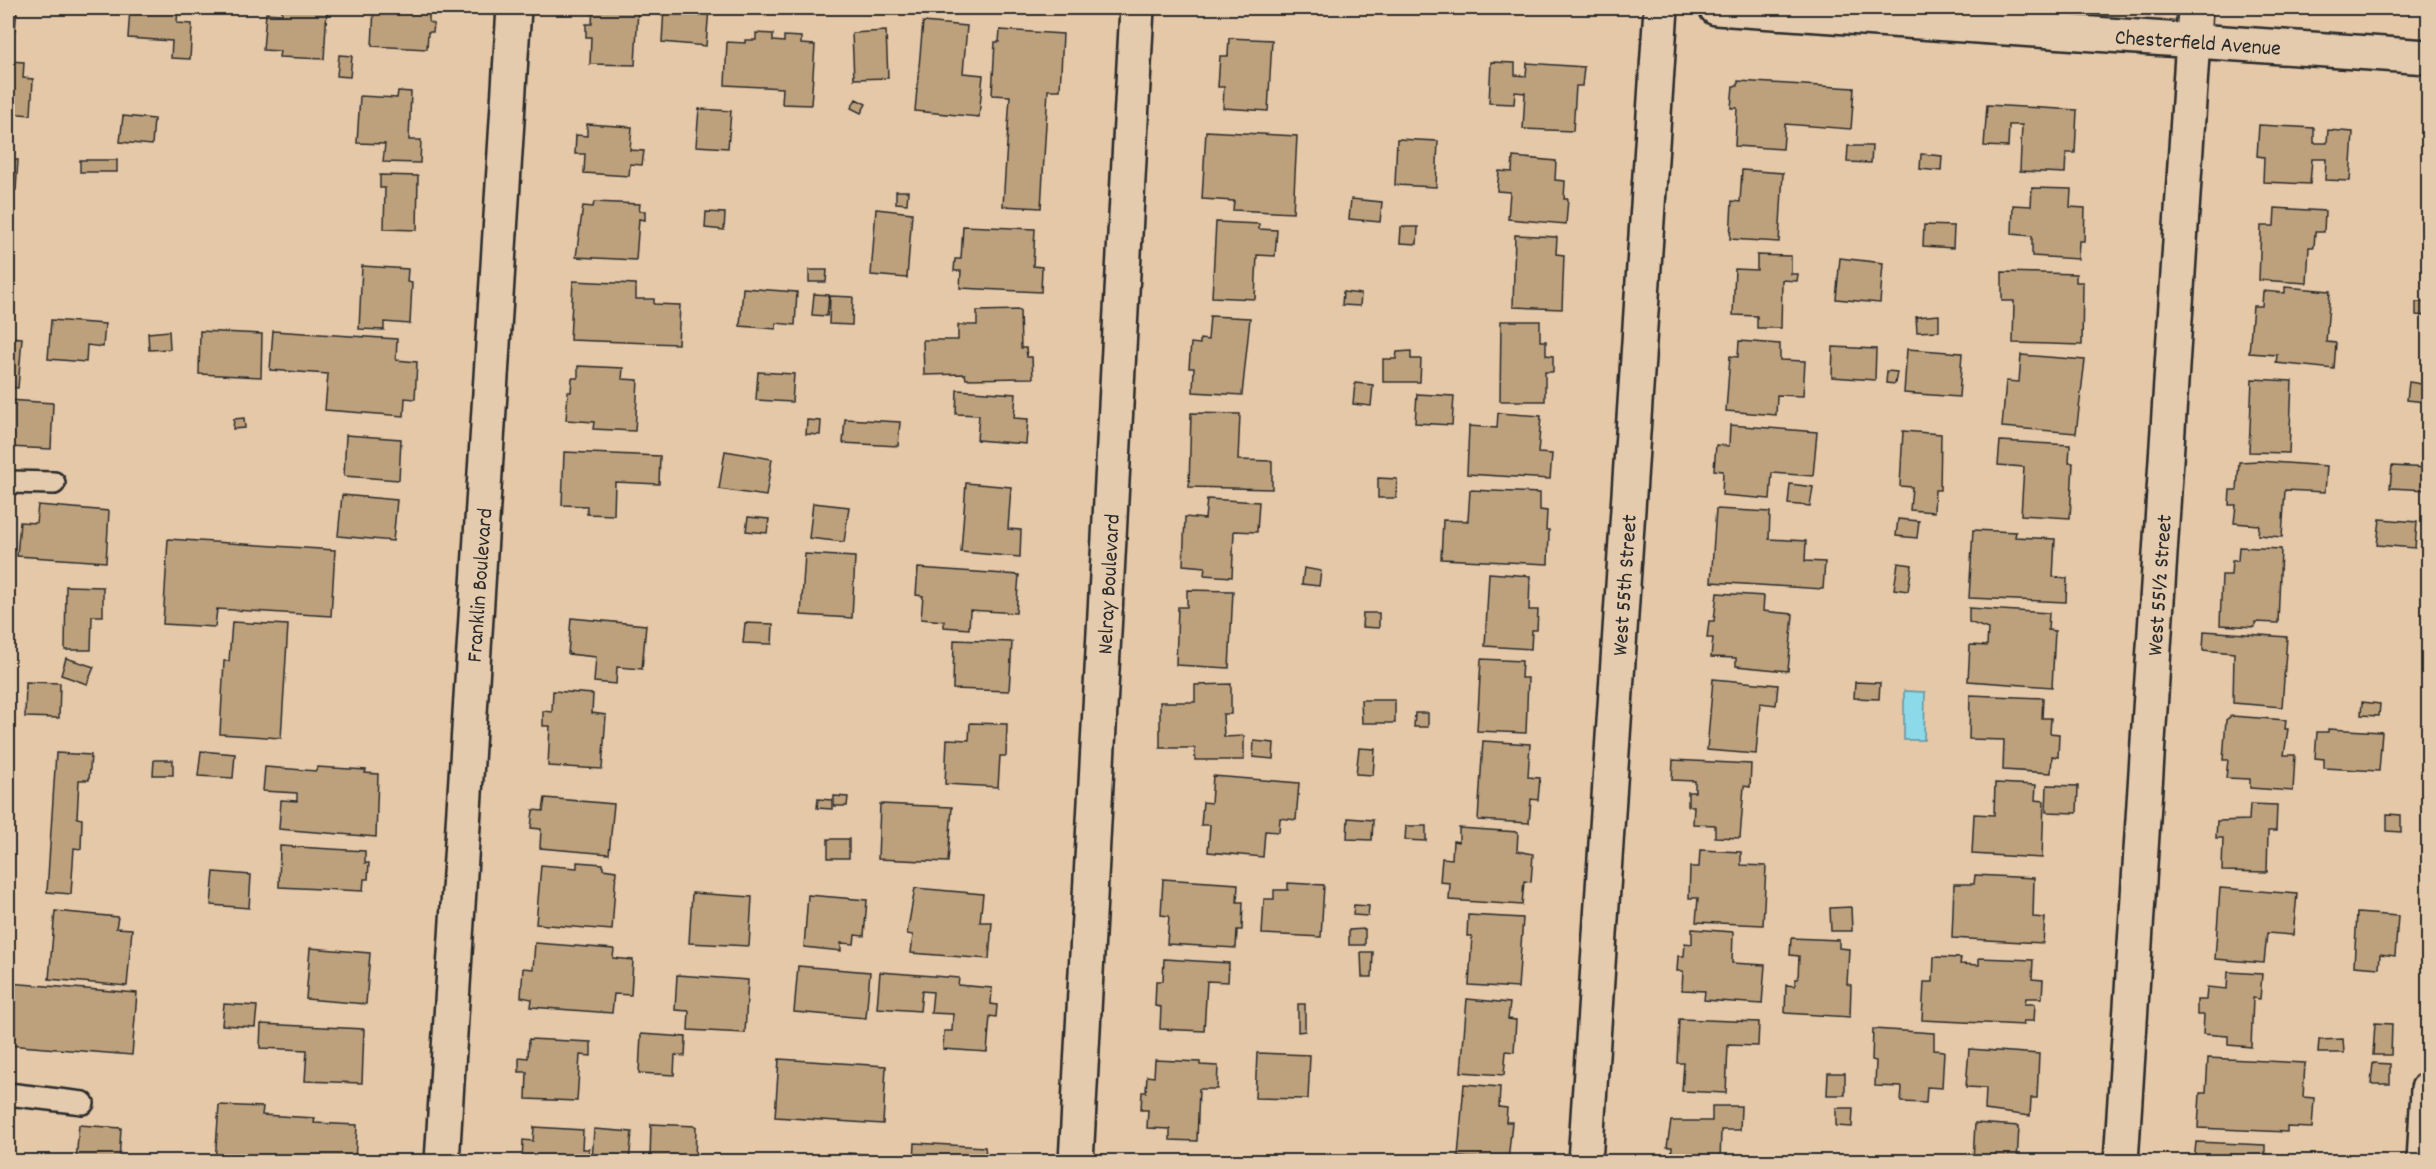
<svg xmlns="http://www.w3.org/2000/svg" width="2436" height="1169" font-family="Dekko,sans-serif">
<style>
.water{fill:#8bd9e9;stroke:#65939d;stroke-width:1.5}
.building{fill:#bda17d;stroke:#2b2b2b;stroke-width:1.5}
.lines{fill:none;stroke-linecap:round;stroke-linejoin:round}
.lane-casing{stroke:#2b2b2b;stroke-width:26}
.street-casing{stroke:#2b2b2b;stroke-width:38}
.lane{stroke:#e5cbad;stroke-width:21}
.street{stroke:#e5cbad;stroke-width:33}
.labels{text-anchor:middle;stroke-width:6;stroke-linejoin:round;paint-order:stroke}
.street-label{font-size:22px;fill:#2b2b2b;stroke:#e5cbad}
</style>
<rect width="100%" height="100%" fill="#e4c8a8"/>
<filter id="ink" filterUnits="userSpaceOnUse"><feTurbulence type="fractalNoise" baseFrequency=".0167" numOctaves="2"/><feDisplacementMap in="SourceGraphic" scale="12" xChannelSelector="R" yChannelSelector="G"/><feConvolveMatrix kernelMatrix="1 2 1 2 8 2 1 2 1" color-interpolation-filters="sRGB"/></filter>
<g filter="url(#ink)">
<path class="water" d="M1904,691L1925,692L1924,740H1904Z"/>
<path class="building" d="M8,8H17L15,30L8,29Z
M130,8H178L177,23L192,24L190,59L171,58L172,41L128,38Z
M282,8H327L324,59L279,57L280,51L263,50L266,13L282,14Z
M374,8H429V22L434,24L433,32H428L427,49L372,46Z
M593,8H638L635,65L590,64L591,37H586V24H592Z
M664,8H709L706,46L662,42Z
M923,22L967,26L963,73L983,75L979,117L915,111Z
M1000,30L1063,34L1060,90H1048L1041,208L1003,206L1010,96L992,95L995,42H999Z
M886,31L888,78L854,79L852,33Z
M756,33L773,34V41L784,42V36L801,37V44L815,45L811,105L782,104L783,88L725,85L727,42L745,43V40H756Z
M1229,38L1272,40L1268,111L1223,108L1224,87H1218L1220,56H1228Z
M339,55L352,56L350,77L337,76Z
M8,61L24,62L23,78L33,79L31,115L8,113Z
M1491,62L1515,63V75L1526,76L1527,63L1584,67L1582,86H1576L1573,131L1523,129L1525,93L1515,92L1514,104L1489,103Z
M1738,81L1854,88L1851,129L1785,124L1783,149L1735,146L1737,108H1731L1733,86H1738Z
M398,91L411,92L409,140H421L420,163L383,162L385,144L357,143L360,96L397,98Z
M856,99L866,104L861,113L851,108Z
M1987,105L2077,110L2075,153H2066L2065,173L2020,171L2022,125H2009L2008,147L1984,146Z
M699,109L731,111L728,148L696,146Z
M123,116L154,119L152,145L120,142Z
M587,124L632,127L630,150L644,151L642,165L630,164L629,176L584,173L585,154H575L576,135L587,136Z
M2259,125L2314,128V143H2327L2328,130L2353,132L2350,181L2325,180L2326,159H2312L2310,184L2263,182L2264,157L2257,156Z
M1206,131L1297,136L1293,213L1233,210L1234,201L1202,199Z
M1397,139L1438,141L1436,187L1395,185Z
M1848,146H1872L1871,163L1847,162Z
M1921,154L1942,156L1941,171L1920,169Z
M1513,157L1556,161L1555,180L1565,181L1564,199H1568L1566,224L1508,219L1510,192L1497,191L1499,171L1512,172Z
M8,159L18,160L16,190H8Z
M80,160H117V172H80Z
M1742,170L1783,173L1779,242L1730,239L1732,201L1740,202Z
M380,175L418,176L417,230L384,229L385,188H380Z
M2032,188L2071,189L2070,207L2085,208L2084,241H2079L2078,259L2032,256V236L2012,234L2013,205L2031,206Z
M896,191H908L907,204L896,203Z
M1351,199L1382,202L1380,222L1349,219Z
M594,202L640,204L639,211H645V220L639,219L636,260L576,257L583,206L593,207Z
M2275,208L2325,211L2324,232H2315L2314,247H2309L2307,283L2259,280L2261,226H2274Z
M876,209L912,213L907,278L871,275Z
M706,212L725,213L724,230L705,228Z
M1216,222L1259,224V229L1277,230L1275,256L1257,255L1255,299L1212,297Z
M1924,225L1954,226L1953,248L1923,246Z
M963,226L1035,229L1033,266L1042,267L1041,292L960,288L961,271H954L955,259H961Z
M1401,227H1418L1417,244L1400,243Z
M1515,235L1557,237L1556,254L1564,255L1562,309L1513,307Z
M1757,255L1791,256V274H1798L1797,281L1782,280L1781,328H1757V316L1733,315L1735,269L1757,270Z
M1840,258L1883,263L1880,303L1836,299Z
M362,266L408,269L407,282L412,283L410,324L384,322V330L359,329Z
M809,270H827L826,282H809Z
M2002,272L2076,274V282H2083L2082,345L2013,343L2014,301H2002Z
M573,281L636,284V299H654V304L680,305L678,344L570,340Z
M2285,287L2330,291L2326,342L2336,343L2334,369L2276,363L2277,355L2249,353L2253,306H2262L2263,291L2285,293Z
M743,288L797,292L795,325L776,323V329L740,326Z
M1343,292L1361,294L1360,306L1342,305Z
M814,294L829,295L827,316L812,315Z
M830,296L853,297L852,325L829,324Z
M2416,302H2428V316L2416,315Z
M1020,310L1021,348H1026L1027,357H1032L1033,378L966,379L965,374L924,375L923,340H958V325H977V311Z
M1939,315V331L1917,332L1916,317Z
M1210,316L1250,318L1242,395L1193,392L1194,368H1189L1191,343L1200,344V339L1208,340Z
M51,320L105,324L103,347L87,345L86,362L48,359Z
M1501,321H1540V341H1546V355L1553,356V372H1545V401H1500Z
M169,331L170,349L149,350L148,333Z
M200,331L262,334L261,377L199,374Z
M273,331L397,339L396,360L417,362L415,399L405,398L404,416L325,410L328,374L270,370Z
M8,337L22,338L18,388L8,387Z
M1739,341L1780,344V360L1805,361L1803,396L1777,395L1776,415L1726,411L1730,356L1738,357Z
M1833,347L1876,349L1875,380L1832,377Z
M1907,349L1962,353L1959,397L1904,393Z
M1411,351V359H1421L1420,382H1383V359H1396L1397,352Z
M2021,355L2085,360L2076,433L2002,427L2006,381L2019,382Z
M578,366L623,368L622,379L638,380L635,431L593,429L594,422L566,420L568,392H571L572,378H578Z
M1887,371L1897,372L1895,384L1886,383Z
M758,372L794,374L792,402L756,400Z
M2252,379L2292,381L2289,453L2249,452Z
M2409,382L2428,385L2426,402L2407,400Z
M1355,383L1373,385L1371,406L1353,404Z
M957,390L1016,394L1014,418L1028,419L1026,444L977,440L979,415L956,414Z
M1417,394L1454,396L1452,425L1415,423Z
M8,400L53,403L51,449L8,447Z
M1191,413L1240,414L1238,460L1272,461V489L1189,487Z
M1498,413L1541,416L1538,453L1552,454L1550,479L1467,474L1469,426L1497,428Z
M244,418L245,428L233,429L234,419Z
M845,419L900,422L898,446L843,443Z
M807,420L821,421L820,435L806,434Z
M1730,425L1817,432L1813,476L1772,473L1770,499L1722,495L1723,471L1714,470L1716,445L1729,446Z
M1903,431L1941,434L1940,490H1935L1934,512L1910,510L1912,487L1900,486Z
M346,435L401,439L399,480L344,476Z
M2000,441L2070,445L2069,463H2073L2070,518L2021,515L2024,467L1998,465Z
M725,451L772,459L766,496L719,489Z
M564,452L660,456L659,484L615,482L614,515L587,514V506L562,505Z
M2259,461L2327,466L2325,492L2285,490L2282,537L2258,535L2259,525L2234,523L2236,505H2229L2230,490H2237L2239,462Z
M2392,466L2428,468V490L2390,488Z
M1378,478L1397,479L1396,498H1378Z
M966,483L1011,487L1008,529L1021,530L1020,557L961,552Z
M1790,484L1813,487L1810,506L1788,504Z
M1470,490L1540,493V510L1547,511L1546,530H1549L1548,564L1441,559L1443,520L1468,521Z
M342,495L397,500L393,541L338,536Z
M1207,499L1259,502L1257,532L1234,531L1232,577L1204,575L1205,567L1183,565L1185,517L1205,519Z
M813,503L849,507L844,542L809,538Z
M38,505L109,511L106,562L17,556L20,522L36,523Z
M1716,509L1770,512L1769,539L1806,541L1805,561L1825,562L1823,589L1711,582Z
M748,517L769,519L767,533L746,531Z
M1898,519L1919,521L1917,538L1896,536Z
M2380,519L2417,522L2415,548L2377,545Z
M1973,530L2016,532L2015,537L2055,539L2053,577L2067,578L2066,602L1969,598Z
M168,539L335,550L331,616L217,609L215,627L163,624Z
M2239,547L2281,549L2278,623L2255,622V627L2220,625L2222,575H2231L2232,561H2238Z
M805,554L855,557L852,618L801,615Z
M1898,563L1912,565L1908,591L1894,589Z
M918,568L1019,575L1016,613L970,610L969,629L944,627V621L921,619L923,596L916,595Z
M1304,568L1321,571L1319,586L1302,584Z
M1489,573L1530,576L1529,610H1538L1537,630H1532L1531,649L1485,646Z
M66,586L103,587V616H92L91,650H65Z
M1187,590L1233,591L1229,668L1176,665L1178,607H1187Z
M1717,593L1764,596L1763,611L1793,614L1788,671L1736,666V658L1711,657L1713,638H1707L1709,621H1714Z
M1969,608L2049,613L2048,630L2055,631L2052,687L1968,681L1970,645L1987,646L1988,629L1969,622Z
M1363,613H1379V628L1362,627Z
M571,618L646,625L642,669L617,667L616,684L594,682L596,657L568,654Z
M232,622L288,625L281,738L220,734L224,661H229Z
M745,623L773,624L772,644L743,643Z
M2204,631L2287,637L2282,707L2233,703L2234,653L2203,650Z
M954,640L1012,642L1009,691L953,689Z
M66,658L94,667L87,684L61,675Z
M1481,659L1522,661L1521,678H1528L1526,733L1477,731Z
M1713,679L1778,685L1776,705L1760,703L1756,754L1707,750Z
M26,682L60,683L59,718L25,717Z
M1855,682L1880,683L1879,699L1854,698Z
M1231,684V714H1223L1224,737L1244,736V760H1195V748H1160V702H1195V685Z
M553,691L593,694L592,713L606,715L602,769L548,766L550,726H543V711L552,712Z
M1970,695L2043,698L2042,718H2051L2050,733L2059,734L2058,757L2052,756L2051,773L2003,770L2004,740L1969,739Z
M1361,700H1395V723H1362Z
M2362,702L2380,704L2379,716L2361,715Z
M1415,713H1428V727H1414Z
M2231,716L2286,720L2285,729H2288L2284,755H2295L2293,791L2250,788V779L2226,778L2228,760H2223L2226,720Z
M970,723L1007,724L1006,756H1000L998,787L945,784L947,739L969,740Z
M2328,729L2382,732L2379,771L2324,768V759L2315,758L2317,732H2328Z
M1254,741L1274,743L1273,759L1253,757Z
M1483,741L1530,744L1528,777L1540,778L1538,800L1531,799L1529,823L1478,820Z
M1359,748L1375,749L1373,775L1356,774Z
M201,751L235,754L233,778L198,776Z
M56,753L91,755L89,780H79L77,818L82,819L81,849L74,848L71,894L47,892Z
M154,760H173V775H153Z
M1673,760L1751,764L1750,787L1744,786L1740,838L1715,837V825L1693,824L1694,806H1688V792H1695V781L1672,780Z
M265,767L316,771L317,767L366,770L365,773L378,774L376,837L279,829L281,800L297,801V793L263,791Z
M1213,776L1299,783L1296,820L1280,818L1279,832L1265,831L1263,857L1208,852L1210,825H1201L1203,802L1211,803Z
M1995,783L2036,785L2035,800L2044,801L2042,858L1972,854L1974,814L1994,815Z
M2047,785L2078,786L2077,813L2046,812Z
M834,796L848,797L847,806H834Z
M545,798L614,804L609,854L540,848L541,829L531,828L533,810L543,811Z
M818,799L832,800V809L817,808Z
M880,804L952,807L948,862L878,859Z
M2250,804L2277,805L2276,831H2268L2267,872L2222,871L2223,838H2216L2217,821L2249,820Z
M2387,814L2401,815V832L2387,831Z
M1348,818L1373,820L1372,840L1347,839Z
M1406,826H1426V841L1405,840Z
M1459,828L1518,832L1517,851L1533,854L1531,882L1524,881L1522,905L1449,900L1450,883L1440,882L1442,858L1452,859L1453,841L1459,842Z
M828,839H849V858H828Z
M280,846L365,851V863H369L368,879H364L363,891L279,887Z
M1700,850L1741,852V865L1766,866L1763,925L1696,922L1698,898H1689L1690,867H1699Z
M577,862L603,864V869L616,871L612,930L536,924L541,865L577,868Z
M214,872L251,875L249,908L211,905Z
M1975,875L2034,878L2033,917L2045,918L2043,943L1952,938L1954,884H1974Z
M1163,879L1238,884L1237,902H1243L1242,930H1237L1236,948L1167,944L1169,916L1161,915Z
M1288,883L1324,885L1321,937L1262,934L1264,899H1274V890H1288Z
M915,888L983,894L980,922H992L989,959L911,953L913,935L907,934Z
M2220,888L2297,894L2293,935L2267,933L2264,963L2215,959Z
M692,893L752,897L749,946L689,943Z
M808,895L867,900L864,936L855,935L854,944L841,943V951L804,947Z
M1354,905L1369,906L1368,916L1353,915Z
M1851,907L1852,931H1831L1830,908Z
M55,911L118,917L116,928L132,929L127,986L49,979Z
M2357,913L2398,916L2395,956L2380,954L2379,968L2354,966Z
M1468,915L1523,918L1518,988L1469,985L1472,936H1467Z
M1365,929V945H1349V930Z
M1692,929L1733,932L1732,963L1765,965L1762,1004L1704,1000L1705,991L1682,990L1683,971H1677L1678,956H1684L1685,943L1692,944Z
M1791,938L1839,940V948L1849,949L1847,984L1851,985L1850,1017L1785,1013L1786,985L1795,986V979H1798L1799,956L1790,955Z
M535,943L614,949L613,958L633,960L631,995L614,994L612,1013L531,1007L532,999L521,997L523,968L533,969Z
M310,948L370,953L366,1004L306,999Z
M1361,952H1373L1372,977H1362Z
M1934,957L1961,958L1960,964L1979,965V958L2033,960L2032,979L2043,980L2042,998H2026L2025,1004H2035L2034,1021H2023L2024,1025L1922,1020L1924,982H1933Z
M1164,959L1229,963L1228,982L1207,981L1204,1031L1160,1029L1161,1007L1155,1006L1156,981H1163Z
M798,966L870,972L866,1018L794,1012Z
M880,972L959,978L958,985L992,988L991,1004L997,1005L996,1017L990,1016L987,1052L943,1049L944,1031H952L953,1014L931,1013L933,992L922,991L920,1011L877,1008Z
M2228,972L2262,974L2260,999L2253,998L2251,1047L2228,1045V1036L2203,1034L2204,1015H2197V1000H2206L2207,987L2227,989Z
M677,975L748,980L745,1033L688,1030L689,1011L675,1010Z
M8,983L137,993L132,1055L8,1045Z
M1467,999L1510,1003L1508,1019L1516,1020L1514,1052L1506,1051L1504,1075L1461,1072Z
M224,1004L257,1006L255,1027L222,1025Z
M1298,1004H1305V1031L1298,1032Z
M1679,1019L1759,1022L1758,1046L1728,1045L1726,1093L1682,1091L1684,1063H1677Z
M2375,1023L2392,1024L2391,1055H2373Z
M261,1024L364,1029L362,1083L305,1081L307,1050L260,1048Z
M1873,1029L1934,1033V1050L1944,1051L1942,1088L1927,1087L1926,1103L1901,1102L1902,1087L1875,1086L1876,1061L1872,1060Z
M641,1034L686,1037L685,1056L675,1055L674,1075L639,1073Z
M529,1039L591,1042V1056L580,1055L577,1101L526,1099L527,1072H519V1057L528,1058Z
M2343,1039L2344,1053H2318L2319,1040Z
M1969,1049L2039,1054L2037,1098H2031L2030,1116L1985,1110L1986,1088L1966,1087Z
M1257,1053L1310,1055L1308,1099L1255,1098Z
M2208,1058L2305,1063L2303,1097L2314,1098L2312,1128L2287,1127V1132L2198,1128L2200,1093H2206Z
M779,1059L886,1066L883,1124L775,1117Z
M1155,1060L1200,1062V1065L1218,1066L1217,1089H1199L1197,1141L1170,1140V1129L1147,1128L1148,1110H1141L1142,1092H1146L1147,1076L1154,1077Z
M2373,1063L2390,1064V1084H2371Z
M1828,1073H1845V1095H1827Z
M1464,1084L1500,1087L1499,1107L1507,1108L1506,1122H1512L1508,1161L1458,1157Z
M219,1105L263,1107L262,1115L315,1118L314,1123L357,1125L355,1162H215Z
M1712,1106H1741L1740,1130H1721L1720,1162H1671L1672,1147H1667L1671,1121H1712Z
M1836,1108H1853L1852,1127L1836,1126Z
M1975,1123L2019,1126L2017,1162H1952L1973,1161Z
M651,1124L696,1126L695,1162L650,1161Z
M79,1125L121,1128L119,1162H76Z
M534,1127L583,1130L582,1149H589L588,1159H583V1162H522L523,1140L533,1141Z
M594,1129L632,1132L629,1162H592Z
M2196,1142L2265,1145V1153L2282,1162H2194Z
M915,1143L985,1147L987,1162H914Z
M848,1153L895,1157L894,1162H848Z
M1138,1155L1207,1160V1162H1137Z"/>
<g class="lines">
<g class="lane-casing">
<path id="lane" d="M8,482L54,483
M8,1094L83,1103"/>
</g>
<g class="street-casing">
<path id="street" d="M1716,8L2428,57
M442,1162L514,8
M1076,1162L1137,8
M1585,1162L1661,8
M2121,1162L2195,8
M2424,1162L2428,1089"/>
</g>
<use href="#lane" class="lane"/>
<use href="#street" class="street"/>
</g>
</g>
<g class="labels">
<g class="street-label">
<text transform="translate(2198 41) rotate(4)" y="8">Chesterfield Avenue</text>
<text transform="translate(1107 584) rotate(-87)" y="8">Nelray Boulevard</text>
<text transform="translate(478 585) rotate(-86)" y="8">Franklin Boulevard</text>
<text transform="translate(1623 585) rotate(-86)" y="8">West 55th Street</text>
<text transform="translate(2158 585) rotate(-86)" y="8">West 55½ Street</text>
</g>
</g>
<rect width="2436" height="1169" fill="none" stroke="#e5cbad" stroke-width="30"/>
<rect x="15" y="15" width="2406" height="1139" fill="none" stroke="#2b2b2b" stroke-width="2" filter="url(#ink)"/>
</svg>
